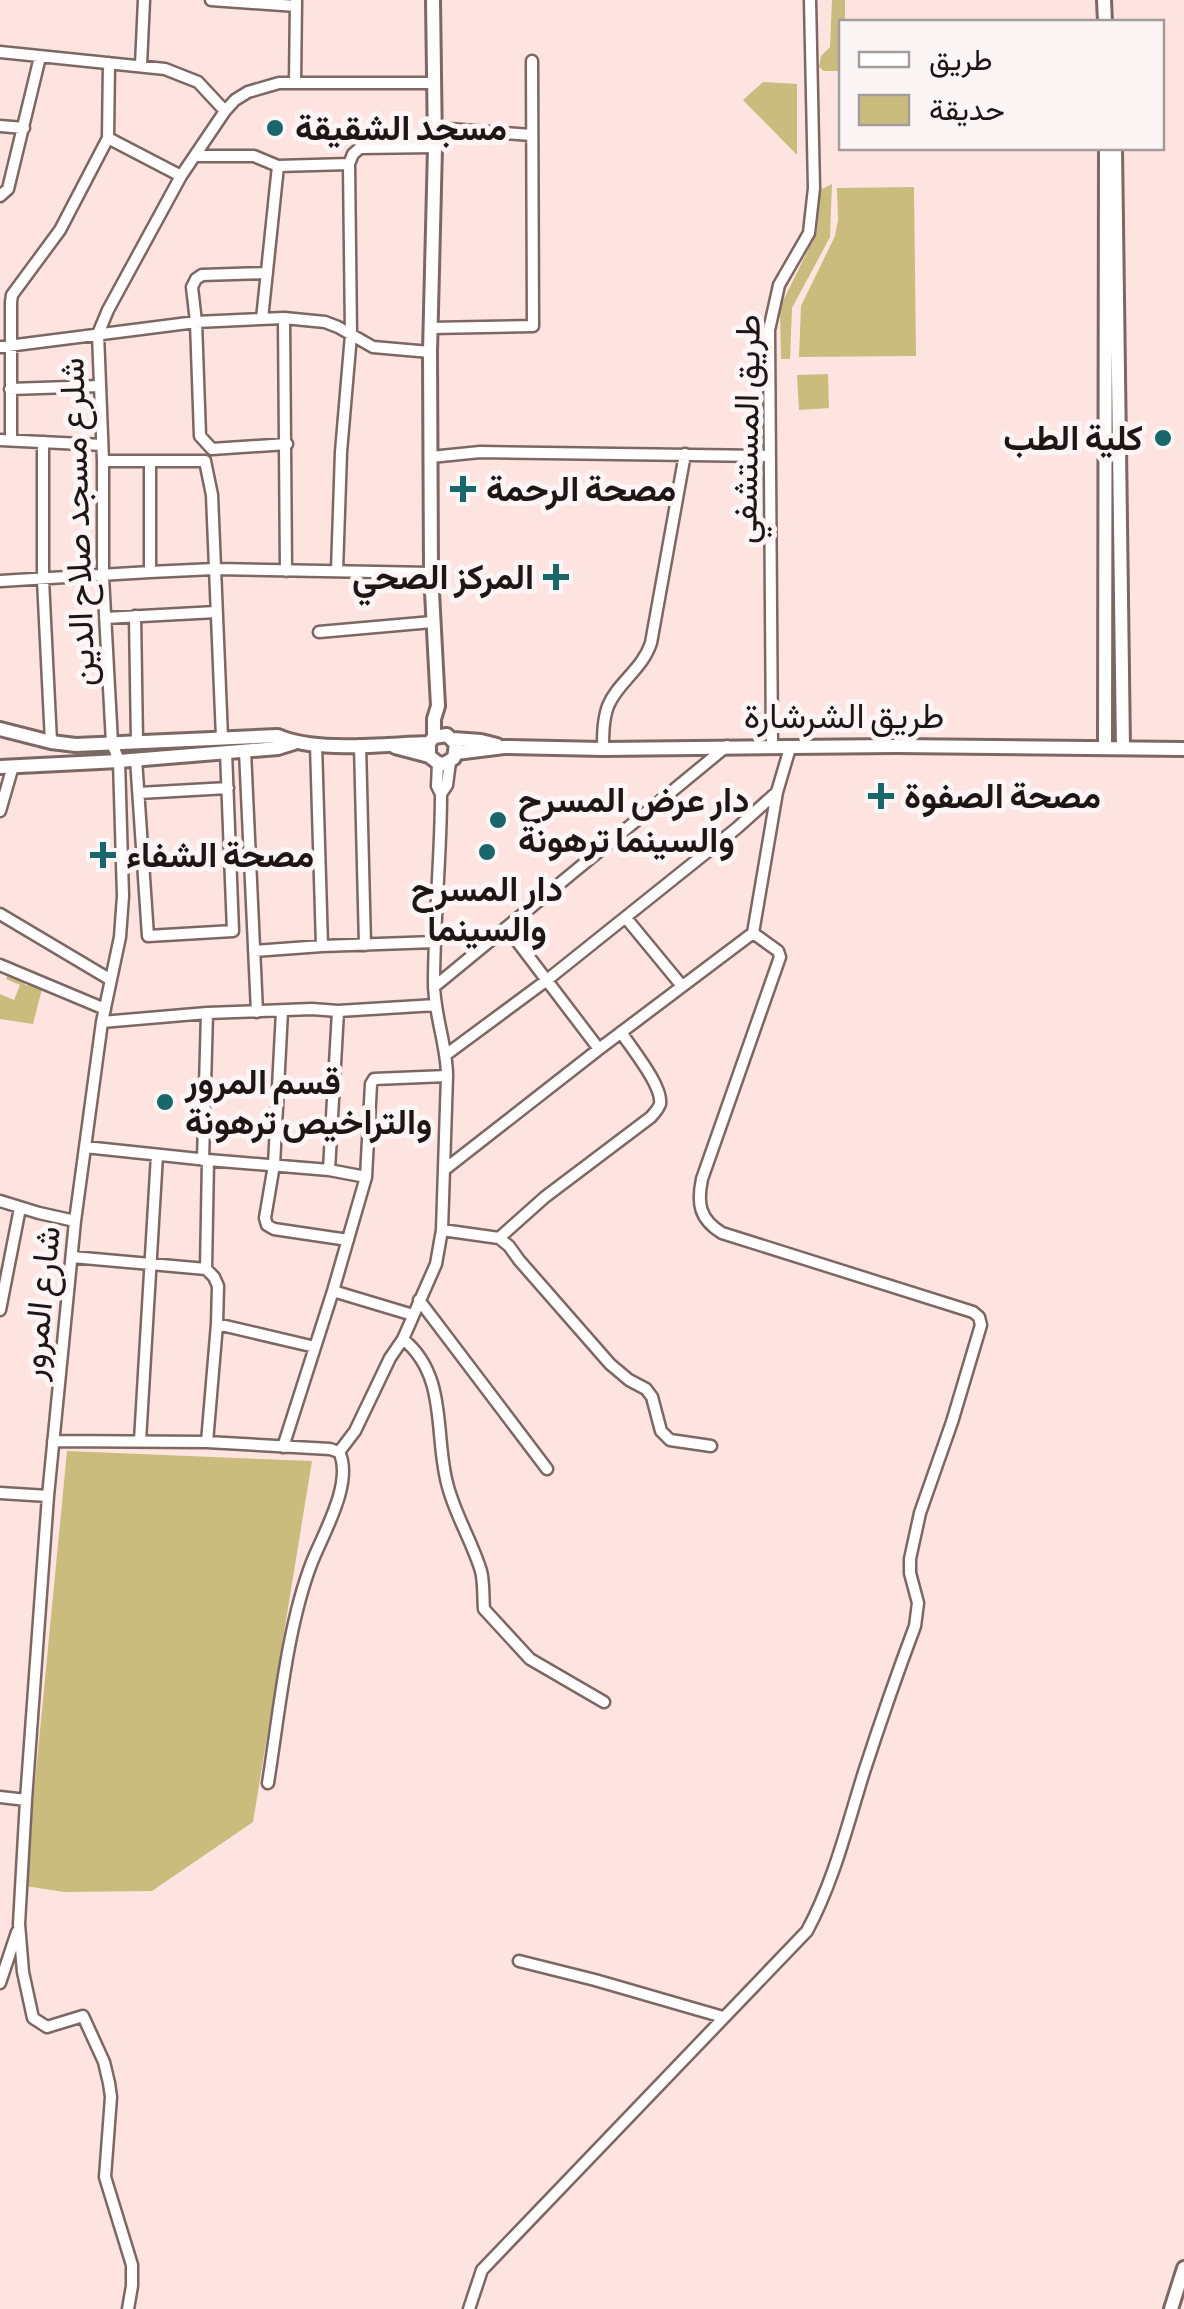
<svg xmlns="http://www.w3.org/2000/svg" width="1184" height="2309" font-family="'Sofia Sans Condensed',Vazirmatn,sans-serif">
<style>
.green{fill:#c9bc7c}
.lines{fill:none;stroke-linecap:round;stroke-linejoin:round}
.minor-casing{stroke:#7c6763;stroke-width:15}
.tertiary-casing{stroke:#7c6763;stroke-width:18}
.minor{stroke:#fff;stroke-width:10}
.tertiary{stroke:#fff;stroke-width:12}
.poi-dot{fill:#19676b;stroke:#fbf6f5;stroke-width:4}
.labels{text-anchor:middle;stroke-width:10;stroke-linejoin:round;paint-order:stroke}
.poi-label{font-size:35px;font-weight:bold;fill:#1e1514;stroke:#fbf6f5;text-anchor:start}
.street-label{font-size:35px;fill:#1e1514;stroke:#fbf6f5}
</style>
<rect width="100%" height="100%" fill="#fde4e0"/>
<path class="green" d="M832,0H845V22H842L841,71H824L819,67L821,56L830,47Z
M763,82L797,84V155L743,100Z
M832,184L830,237L792,308L790,359H781L780,313L782,303L817,232L820,190Z
M914,187L916,356L799,357L801,306L835,236L838,220L837,188Z
M828,374L829,408L799,410L797,375Z
M9,972L27,986L29,984L42,989L33,1024L0,1019V994L14,1000L20,985L6,979Z
M67,1451L312,1461L253,1822L152,1891L64,1892L25,1886Z"/>
<g class="lines">
<g class="minor-casing">
<path id="minor" d="M211,0L296,6
M0,52L165,69L198,82L225,111
M141,65L144,0
M295,83L296,1
M0,126L24,128
M435,128L531,135
M108,138L181,176
M195,156H254L278,166L349,164
M0,196L8,189L40,57
M267,273L202,275L196,279L192,287L196,322L200,436L212,449L287,444
M284,318L286,571
M262,319L278,166
M431,328L533,326L532,61
M0,347L196,322L284,318L325,322L338,327L373,347L430,352
M10,389L100,386
M0,440L102,445
M11,440V302L12,295L60,230L108,138L109,63
M43,442V580L51,742
M431,457L480,452L770,456
M103,461H205L212,495L222,738
M337,571L341,452L351,335L349,164L353,154L360,148L435,147
M150,572L214,569L431,573
M0,581L150,572V461
M135,616L137,742
M105,618L216,612
M319,632L432,622
M316,744L322,946
M360,745L365,945
M772,747L769,330L779,285L809,233L814,188L810,0
M603,749C603,735 603,720 608,706C618,682 642,670 651,643L685,454
M245,751L257,1012
M136,759L148,936L233,931L226,752
M139,793L228,788
M441,794L447,785L450,762
M0,811L13,766
M0,914L111,980
M626,918L682,986
M507,928L599,1049
M254,951L322,946L435,942
M0,965L105,1009
M434,987L727,746
M282,1011L274,1165L265,1218L267,1225L274,1229L348,1240
M102,1022L207,1013L312,1009L338,1011L436,1005
M447,1054L547,980L737,828L777,792L790,748
M85,1147L208,1160L329,1170L366,1177
M203,1160L207,1013
M329,1170L338,1011
M444,1170L599,1049L753,933
M0,1201L39,1213L75,1221
M442,1230L499,1238L509,1246L519,1260L610,1364L629,1380L646,1389L652,1397L661,1431L670,1440L711,1446
M499,1238L545,1197L651,1117C655,1112 658,1110 660,1104C663,1086 631,1048 621,1032
M72,1257L206,1269
M333,1291L413,1315
M419,1300L547,1469
M0,1310L20,1208
M217,1324L315,1347
M403,1339C448,1376 434,1433 447,1483C454,1513 472,1541 481,1571C484,1582 483,1597 484,1609L530,1659L604,1702
M53,1441L207,1442L330,1449L339,1452
M140,1441L157,1155
M207,1442L217,1324L218,1286L214,1277L206,1269L208,1160
M283,1447L333,1291L366,1177L371,1084L374,1079L447,1076
M0,1493L48,1496
M268,1783C279,1714 287,1626 312,1562C323,1534 354,1482 339,1452L355,1431L390,1358L403,1339L436,1264L442,1230L447,1076C447,1045 434,1015 434,983C434,920 441,857 441,794L437,786L438,763
M0,1797L26,1800
M519,1961L595,1980L723,2017
M0,1983L17,1932
M128,2309L132,2286V2265L105,2177L111,2097L109,2083L104,2062L83,2016L47,2027L33,2018L23,1972L19,1924L26,1800L48,1496L75,1221L102,1022L120,937L123,896L119,761L112,743L103,577V461L98,334L108,310L181,176L225,111L235,100L248,92L279,83H433
M469,2309L482,2270L807,1931C834,1881 847,1826 864,1772C880,1723 897,1674 915,1626L918,1603L910,1573V1559L920,1513L952,1422L981,1325L979,1317L973,1312L722,1233C699,1219 697,1203 702,1179L780,957L778,951L753,933L777,792"/>
</g>
<g class="tertiary-casing">
<path id="tertiary" d="M433,0L435,147L430,352L431,573L438,706L434,719V737
M1104,0L1105,22
M1115,148L1123,748
M0,729L51,742L76,745L278,736C317,753 386,744 429,743
M453,739L481,741L497,745
M395,747L429,756L438,763L444,764L454,758L456,744L447,735L434,737L429,743V756
M1105,748L1106,148
M456,753L504,747L603,749L896,746L1184,749
M0,767L119,761L278,748L294,743
M1171,2309L1184,2268"/>
</g>
<use href="#minor" class="minor"/>
<use href="#tertiary" class="tertiary"/>
</g>
<g class="poi-dot">
<circle cx="275" cy="128" r="10"/>
<circle cx="1163" cy="438" r="10"/>
<path d="M458 474h10v10h10v10h-10v10h-10v-10h-10v-10h10z"/>
<path d="M551 562h10v10h10v10h-10v10h-10v-10h-10v-10h10z"/>
<path d="M876 781h10v10h10v10h-10v10h-10v-10h-10v-10h10z"/>
<circle cx="498" cy="820" r="10"/>
<circle cx="487" cy="852" r="10"/>
<path d="M98 840h10v10h10v10h-10v10h-10v-10h-10v-10h10z"/>
<circle cx="165" cy="1102" r="10"/>
</g>
<g class="labels">
<g class="poi-label">
<text x="295" y="140">مسجد الشقيقة</text>
<text x="1143" y="450" text-anchor="end">كلية الطب</text>
<text x="486" y="501">مصحة الرحمة</text>
<text x="534" y="589" text-anchor="end">المركز الصحي</text>
<text x="904" y="808">مصحة الصفوة</text>
<text x="518" y="812">دار عرض المسرح<tspan x="518" dy="40">والسينما ترهونة</tspan></text>
<text x="126" y="867">مصحة الشفاء</text>
<text x="487" y="901" text-anchor="middle">دار المسرح<tspan x="487" dy="40">والسينما</tspan></text>
<text x="185" y="1094">قسم المرور<tspan x="185" dy="40">والتراخيص ترهونة</tspan></text>
</g>
<g class="street-label">
<text transform="translate(746 429) rotate(-89)" y="12">طريق المستشفي</text>
<text transform="translate(77 522) rotate(-92)" y="12">شلرع مسجد صلاح الدين</text>
<text x="844" y="728">طريق الشرشارة</text>
<text transform="translate(40 1303) rotate(-84)" y="12">شارع المرور</text>
</g>
</g>
<rect x="839" y="20" width="325" height="130" fill="#fbf6f5" stroke="#a39c9b" stroke-width="2.5"/>
<rect x="859" y="52" width="50" height="15" fill="#ffffff" stroke="#a39c9b" stroke-width="2.5"/>
<text x="929" y="70" font-size="30" fill="#1e1514">طريق</text>
<rect x="859" y="95" width="50" height="30" fill="#c9bc7c" stroke="#a39c9b" stroke-width="2.5"/>
<text x="929" y="120" font-size="30" fill="#1e1514">حديقة</text>
</svg>
